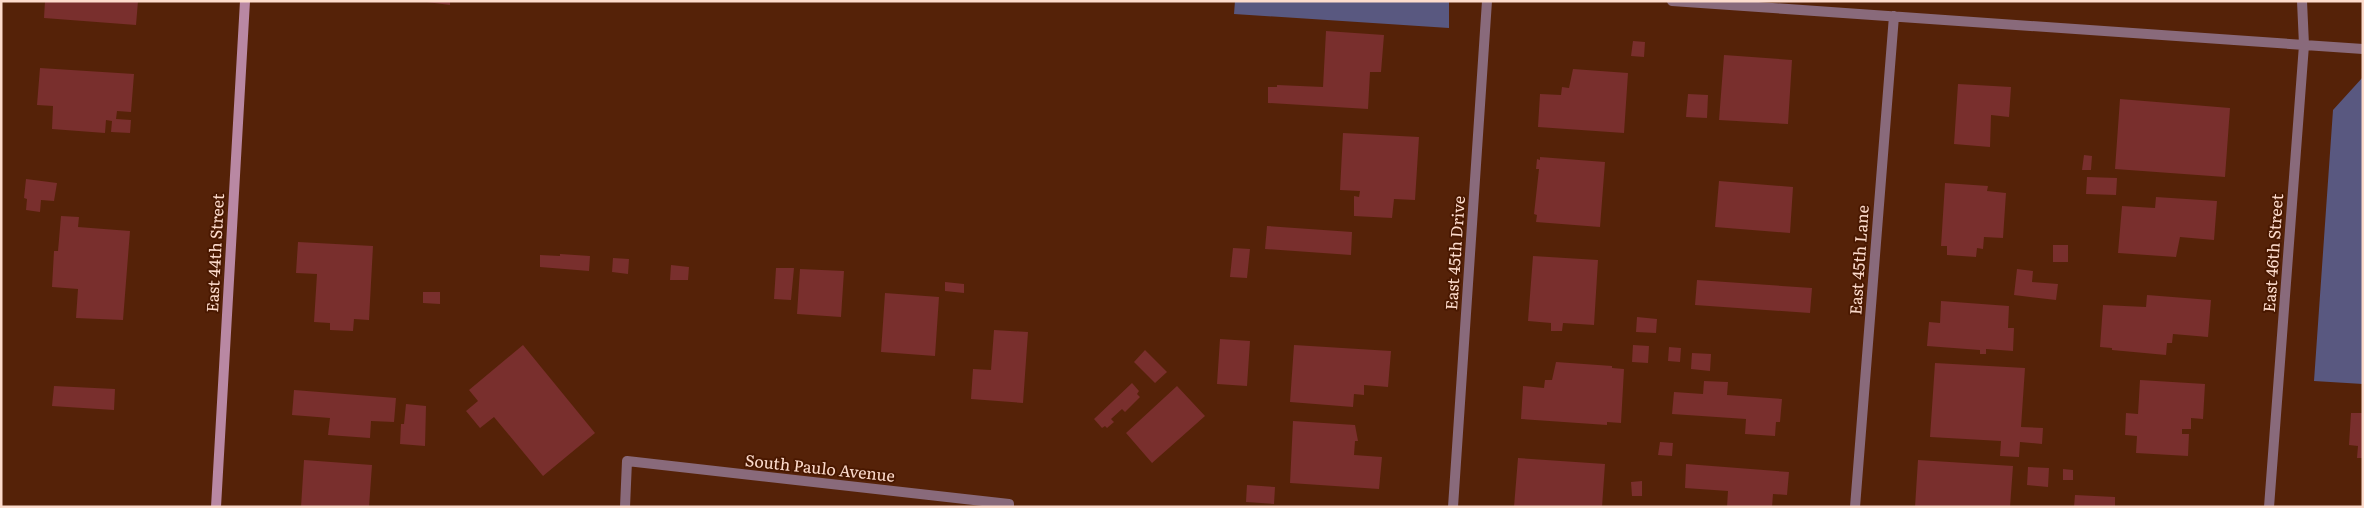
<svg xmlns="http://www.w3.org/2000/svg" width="2364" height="508" font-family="Literata,serif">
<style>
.green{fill:#595880}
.building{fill:#792f2d}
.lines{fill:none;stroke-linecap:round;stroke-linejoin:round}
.street{stroke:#896a7b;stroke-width:10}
.secondary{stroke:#b988a3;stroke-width:10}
.labels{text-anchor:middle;stroke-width:4;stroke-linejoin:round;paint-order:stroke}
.street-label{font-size:16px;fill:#fddccd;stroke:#491800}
</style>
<rect width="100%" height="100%" fill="#552208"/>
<path class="green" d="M1235,1H1449V28L1234,14Z
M2363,77V384L2314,381L2333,110Z"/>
<path class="building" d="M45,1H138L136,25L44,18Z
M419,1H450V5Z
M1326,31L1384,35L1381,72H1370L1368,109L1268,103V87H1277V85L1323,87Z
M1633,41L1645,42L1644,57L1631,56Z
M1724,55L1792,60L1788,124L1719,120Z
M40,68L134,74L131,112L117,111L116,119L131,120L130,133L111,132L112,121L106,120L105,133L52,129L53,106L37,105Z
M1573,69L1628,73L1624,133L1538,127L1540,94L1561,95L1562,87L1569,88Z
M1958,84L2011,87L2009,117L1991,115L1990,147L1954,144Z
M1688,94L1708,95L1707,118L1686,117Z
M2120,99L2230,108L2225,177L2115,169Z
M1343,133L1419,137L1415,200L1394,199L1392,218L1354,216V196L1359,197L1360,191L1340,190Z
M2084,155L2092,156L2091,170H2082Z
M1540,157L1605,162L1600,227L1536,222L1537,215L1534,214L1539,169H1536L1537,159L1540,160Z
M2087,177L2117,178L2116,195L2086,194Z
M26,179L57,183L54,201L41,200L40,212L26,210L27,199L24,198Z
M1719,181L1793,187L1790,233L1715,227Z
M1945,183L1988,186L1987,191L2006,193L2003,238L1984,237L1983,249L1977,248L1976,257L1947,255V246H1941Z
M2156,197L2217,201L2214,240L2180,237L2176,257L2118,253L2122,206L2155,208Z
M61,216L79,217L78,227L130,231L123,320L76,318L78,289L52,287L54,251H58Z
M1267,226L1352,232L1351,255L1265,249Z
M298,242L373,246L369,320L354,319L353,331L330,330V323L314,322L317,274L296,273Z
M2053,245H2068V262H2053Z
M1233,248L1250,249L1247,278L1230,277Z
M560,254L590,256L589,271L540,267V255L560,256Z
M1533,256L1598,260L1594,325L1563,323L1562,331H1551V323L1528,321Z
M613,258L629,259L628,274L612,272Z
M671,265L689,267L688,280H670Z
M776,268H794L791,300L774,299Z
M800,269L844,271L841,317L797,314Z
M2017,269L2033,271L2032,282L2058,284L2056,300L2014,295Z
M1697,280L1812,288L1810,313L1695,305Z
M945,282L964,284V293L945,291Z
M423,292H440V304L423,303Z
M885,293L939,297L935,356L881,352Z
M2147,295L2211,300L2208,337L2173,334L2172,343H2167L2166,355L2112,350V348L2100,347L2103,305L2146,307Z
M1941,301L2009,306L2008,328H2014L2013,351L1986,349V354H1980V350L1927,346L1929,322L1940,323Z
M1637,317L1657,319L1656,333L1636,332Z
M994,330L1028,332L1023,403L971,399L973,369L991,370Z
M1220,339L1250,341L1247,386L1217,384Z
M523,345L595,433L543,476L494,417L480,428L466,411L478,401L469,390Z
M1294,345L1391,351L1388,387L1364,385V395L1354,394L1353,407L1290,402Z
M1633,345L1649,346L1648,363L1632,362Z
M1669,347L1681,348L1680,362L1668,361Z
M1145,350L1167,372L1155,383L1134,362Z
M1692,353L1711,354L1710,371L1691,369Z
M1556,362L1612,366V368L1624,369L1621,423L1607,422V425L1521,419L1523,386L1544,388L1545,380H1552Z
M1935,363L2025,368L2021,427L2043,428L2042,444L2020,442L2019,457L2000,456L2001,441L1930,437Z
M2140,380L2205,384L2203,419L2191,418V429H2182V434H2189L2188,456L2136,453L2137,436L2125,435L2126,413L2138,414Z
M1704,381L1728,382L1727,395L1782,399L1780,422H1776L1775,436L1745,434L1746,419L1672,414L1674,392L1703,394Z
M1132,383L1139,391L1137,394L1140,397L1125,412L1122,409L1111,419L1114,422L1107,428L1105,426L1102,428L1094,419Z
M54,386L115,389L114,410L52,406Z
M1177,386L1205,416L1152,463L1126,433Z
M294,390L396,398L394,422L371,421L370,438L328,435L330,418L292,415Z
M406,404L426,406L425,446L400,444L401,424H404Z
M2351,413H2363V458H2357L2358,446L2349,445Z
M1293,421L1355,425L1358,441H1355L1354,455L1382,457L1379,489L1290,483Z
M1660,442L1673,443L1672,456L1658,455Z
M1518,458L1605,464L1602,507H1514Z
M304,460L372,465L369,507H301Z
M1918,460L2013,466L2010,507H1915Z
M1686,464L1789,472L1787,495L1773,494L1772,507H1727L1728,491L1685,488Z
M2028,467L2049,468L2048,487L2027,485Z
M2063,469L2073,470V480H2063Z
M1642,481V496H1632L1631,482Z
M1247,485L1275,487L1274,504L1246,502Z
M2075,495L2115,497V507H2074Z"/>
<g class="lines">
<path class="street" d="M1672,1L2363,49
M625,507L627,461L1009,504V507
M1453,507L1487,1
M1855,507L1894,16
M2269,507L2304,45L2302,1"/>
<path class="secondary" d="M216,507L245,1"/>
</g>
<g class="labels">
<g class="street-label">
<text transform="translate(215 253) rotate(-87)" y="6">East 44th Street</text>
<text transform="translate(1455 253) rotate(-86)" y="6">East 45th Drive</text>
<text transform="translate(2273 253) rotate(-86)" y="6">East 46th Street</text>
<text transform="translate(1859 260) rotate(-86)" y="6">East 45th Lane</text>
<text transform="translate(820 468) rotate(6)" y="6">South Paulo Avenue</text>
</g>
</g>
<rect width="2364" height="508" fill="none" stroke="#fddccd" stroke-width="5"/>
</svg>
